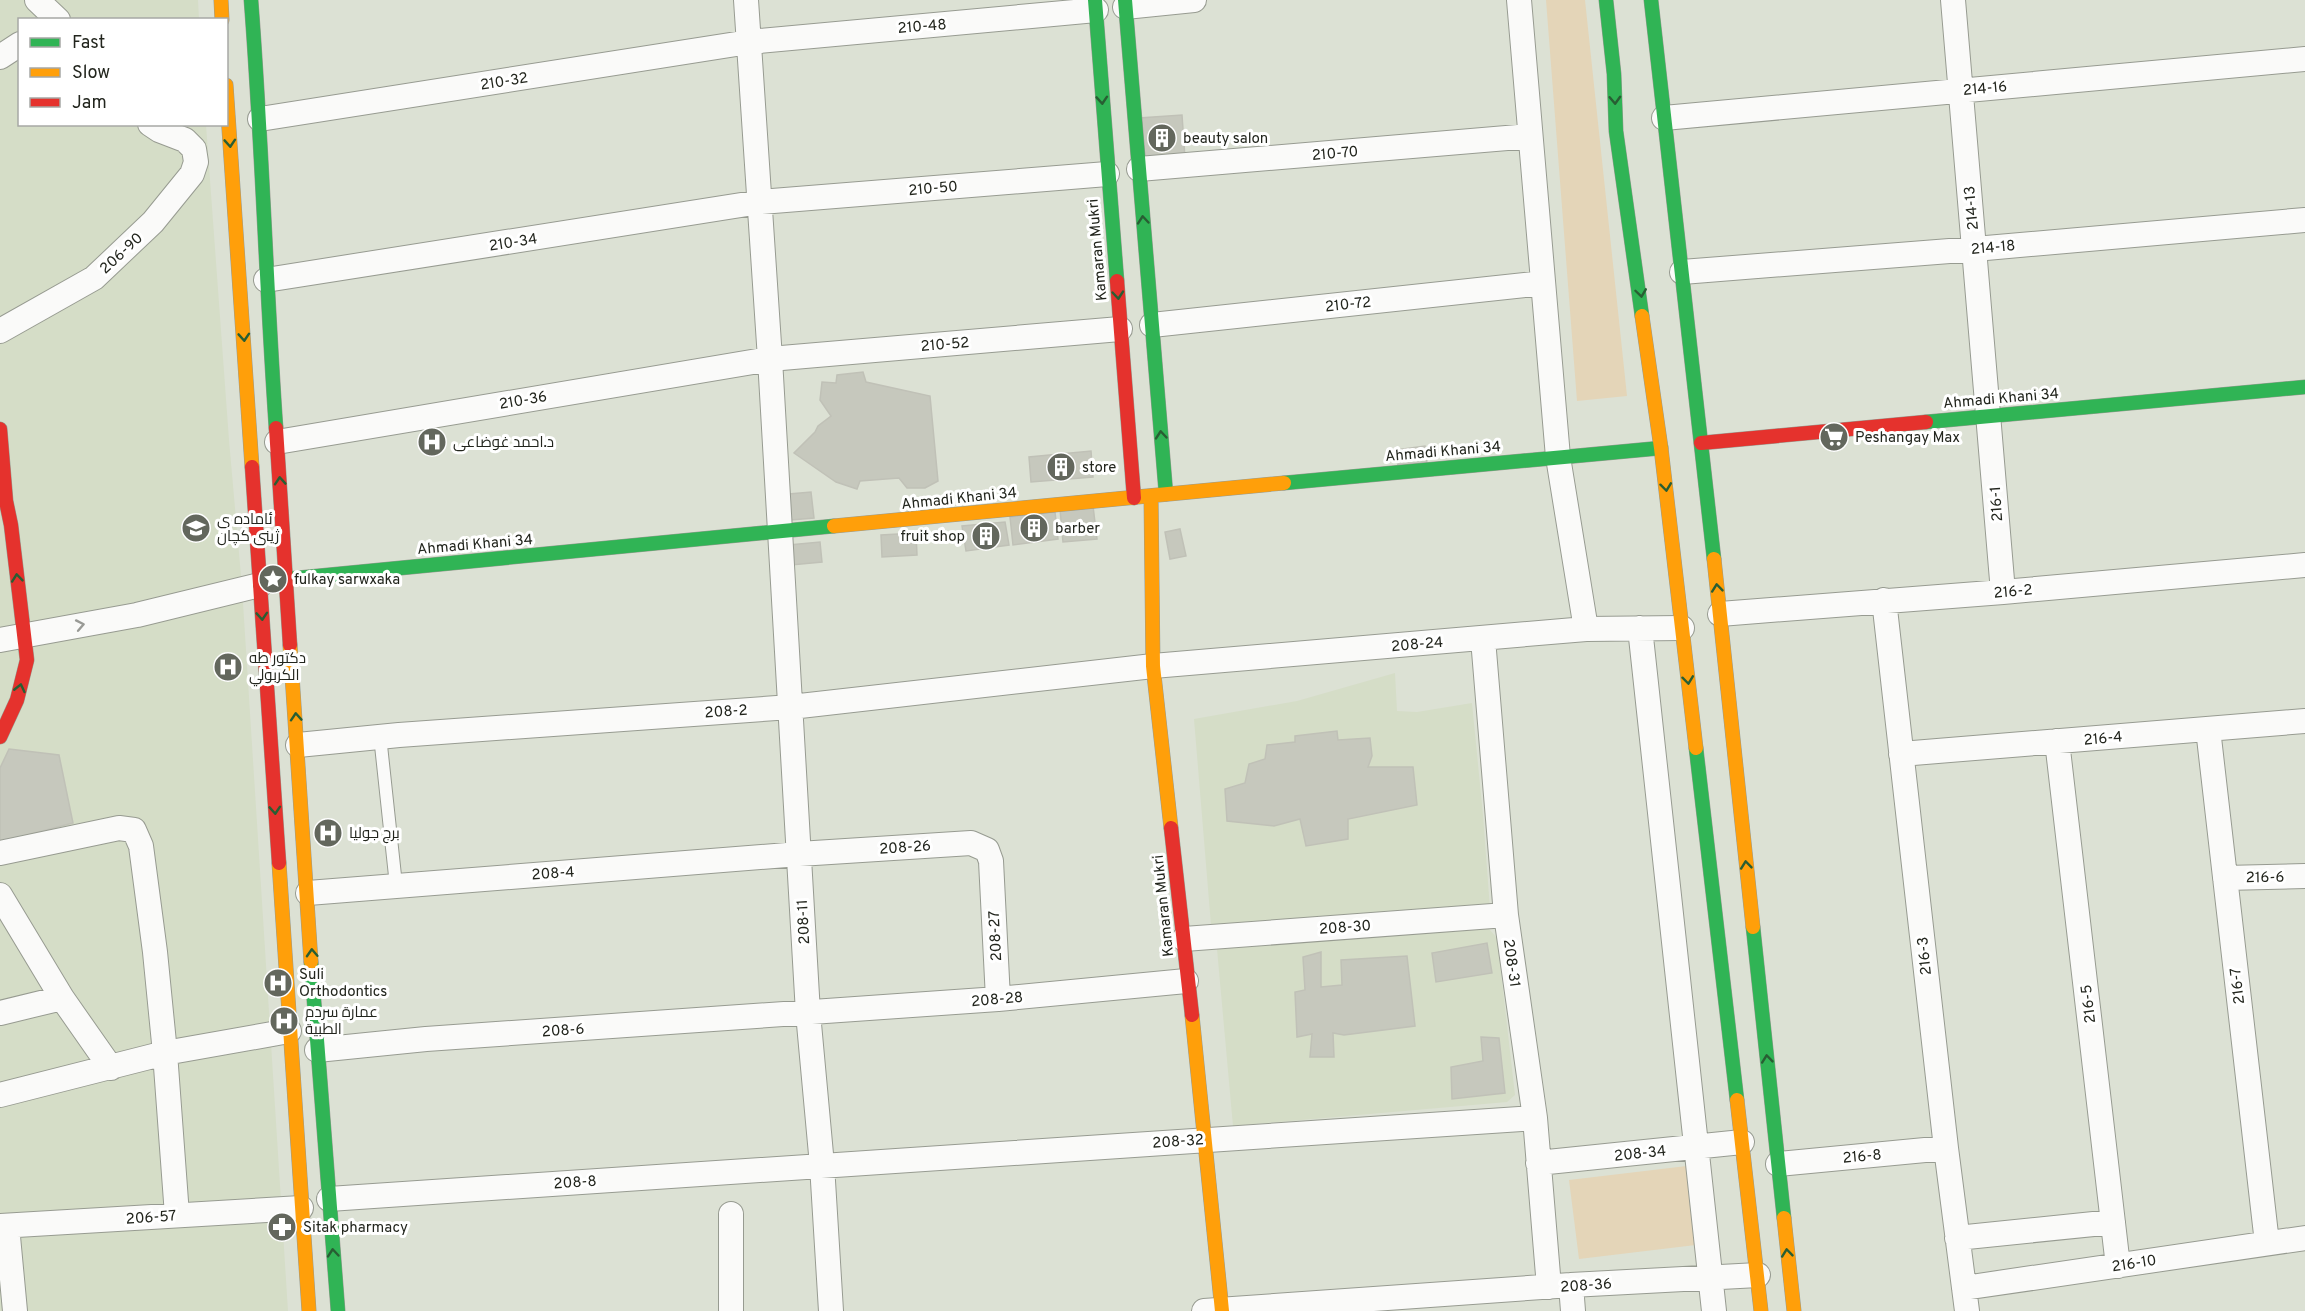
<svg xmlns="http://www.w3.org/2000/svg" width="2305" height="1311" font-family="Overpass,Cairo,sans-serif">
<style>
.built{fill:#d5ddc7}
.green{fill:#e4d5b8}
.building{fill:#c6c8bd;stroke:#c0c1b7;stroke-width:1.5}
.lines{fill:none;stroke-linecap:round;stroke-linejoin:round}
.lane-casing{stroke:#979b91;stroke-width:14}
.street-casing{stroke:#979b91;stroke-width:26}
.fast-casing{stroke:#979b91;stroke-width:15}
.slow-casing{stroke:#979b91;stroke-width:15}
.jam-casing{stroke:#979b91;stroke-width:15}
.lane{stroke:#fafaf9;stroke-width:12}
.street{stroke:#fafaf9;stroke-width:24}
.fast{stroke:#30b455;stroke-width:14}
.slow{stroke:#ff9f0a;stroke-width:14}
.jam{stroke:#e5322d;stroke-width:14}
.oneway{stroke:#285e33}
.oneway2{stroke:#999a96}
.labels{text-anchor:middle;stroke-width:6;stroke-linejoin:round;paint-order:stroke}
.street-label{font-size:15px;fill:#22251d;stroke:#fff}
.poi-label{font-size:15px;fill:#22251d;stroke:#fff;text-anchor:start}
</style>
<rect width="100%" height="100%" fill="#dce1d4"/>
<path class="built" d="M0,0H198L199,19L20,20V124L206,125L229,440L242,587L288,1311H0Z
M1395,673L1397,711L1417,712L1472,703L1483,815L1490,909L1211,925L1194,719L1297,701Z
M1489,929L1497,938L1515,1095L1507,1102L1233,1126L1217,949Z"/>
<path class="green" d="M1546,0H1585L1627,396L1577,401Z
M1695,1165L1704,1244L1579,1259L1569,1180Z"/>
<path class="building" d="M1182,115L1185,158L1142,162L1139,118Z
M863,372L866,382L930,396L938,481L925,488H907L899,478L860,481L857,489L836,482L794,453L815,432L818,426L831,416L820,400L822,382L836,383L837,375Z
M1425,446L1427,464L1398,467L1396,450Z
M1091,451L1093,477L1031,482L1029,457Z
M811,492L814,518L791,520L789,494Z
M1093,506L1097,539L1063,542L1060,509Z
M1055,512L1058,539L1013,545L1010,517Z
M1005,522L1009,545L966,551L962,526Z
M1180,529L1186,556L1170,559L1165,532Z
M916,533L917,555L882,557L881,535Z
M820,542L822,562L791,565L789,545Z
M1337,731L1338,740L1370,738L1372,756L1368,767H1413L1417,805L1348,819V839L1306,846L1300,819L1274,826L1227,821L1225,789L1245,783L1249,764L1265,759L1267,745L1295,742V736Z
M9,749L59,755L73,823L0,842V768Z
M1487,943L1492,973L1436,982L1432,953Z
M1321,952V987L1342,985L1341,960L1407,956L1415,1026L1344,1035L1333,1033L1334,1057H1310L1312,1034L1297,1037L1295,992L1305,990L1303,957Z
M1481,1037L1499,1038L1505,1093L1452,1099L1451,1067L1483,1061Z"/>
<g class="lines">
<g class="lane-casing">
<path id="lane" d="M380,736L396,885"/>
</g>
<g class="street-casing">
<path id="street" d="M37,0L58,20
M746,0L770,359L808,1013L822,1165L831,1311
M1519,0L1558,457L1586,629
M1953,0L2003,592
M1125,7L1194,0
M0,57L20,44
M1664,118L2305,59
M260,119L749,42L1096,10
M1139,169L1530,136
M1682,272L1975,249L2305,220
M266,280L760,202L1107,174
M1152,325L1543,283
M0,331L94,278L153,222L192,174L196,162L194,149L185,140L159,130L150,124
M277,442L770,359L1120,329
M1884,600L1946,1148L1967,1311
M1720,614L2003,592L2305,565
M1640,628L1714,1311
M1483,639L1506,915L1535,1118L1549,1287
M0,640L137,615L260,585
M2208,729L2267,1243
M2057,741L2118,1266
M298,745L399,735L791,707L1153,666L1586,629L1682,628
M1901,754L2305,721
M0,853L119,828L134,830L141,846L155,952L165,1053L177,1215
M2225,878L2305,876
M308,893L799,854L971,843L987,850L991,861L998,999
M0,895L62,998L111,1068
M1184,939L1506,915
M0,1013L62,998
M317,1050L426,1039L998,999L1186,981
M0,1095L165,1053L289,1031
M1538,1163L1742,1142
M1778,1164L1946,1148
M329,1199L1535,1118
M731,1214V1311
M0,1226L301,1208
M7,1226L15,1311
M1957,1238L2113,1222
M1571,1285L1573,1311
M1964,1288L2305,1238
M1204,1311L1571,1285L1758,1275"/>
</g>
<g class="fast-casing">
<path id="fast" d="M251,0C262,142 266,285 276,428
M1095,0L1117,281
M1125,0L1166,494
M1606,0L1614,74L1616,131L1642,316
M1651,0L1714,559
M1926,422L2305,387
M1284,483L1661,448
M260,585L287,579L834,526
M1696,748L1737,1100
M1753,927L1784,1218
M311,962L338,1311"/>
</g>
<g class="slow-casing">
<path id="slow" d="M221,0L222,20
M226,85L252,467
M1642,316L1661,448L1696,748
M1151,496L1153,666L1171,828
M834,526L1284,483
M1714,559L1753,927
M290,645L311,962
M279,863L309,1311
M1192,1015L1222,1311
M1737,1100L1761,1311
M1784,1218L1794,1311"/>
</g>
<g class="jam-casing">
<path id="jam" d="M1117,281L1134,498
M276,428L290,645
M0,429L6,501L11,525L27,660L17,700L0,737
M1701,443L1926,422
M252,467L279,863
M1171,828L1192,1015"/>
</g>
<use href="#lane" class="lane"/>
<use href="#street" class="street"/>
<use href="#fast" class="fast"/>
<use href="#slow" class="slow"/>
<use href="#jam" class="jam"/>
</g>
<defs><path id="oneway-chevron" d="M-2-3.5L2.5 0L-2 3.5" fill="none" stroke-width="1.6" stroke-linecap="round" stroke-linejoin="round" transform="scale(1.5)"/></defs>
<g class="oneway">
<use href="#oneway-chevron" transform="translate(1102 100) rotate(86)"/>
<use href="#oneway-chevron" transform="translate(1615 100) rotate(88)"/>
<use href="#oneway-chevron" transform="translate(230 143) rotate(86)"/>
<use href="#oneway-chevron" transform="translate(1143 220) rotate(-95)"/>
<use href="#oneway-chevron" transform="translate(1641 293) rotate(82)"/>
<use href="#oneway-chevron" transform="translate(1118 295) rotate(85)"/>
<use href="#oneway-chevron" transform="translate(244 337) rotate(86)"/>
<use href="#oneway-chevron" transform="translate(1161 435) rotate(-95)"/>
<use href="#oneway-chevron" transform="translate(280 481) rotate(-94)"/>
<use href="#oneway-chevron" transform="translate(1666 487) rotate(83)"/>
<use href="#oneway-chevron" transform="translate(17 578) rotate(-96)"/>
<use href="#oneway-chevron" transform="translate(1717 588) rotate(-96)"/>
<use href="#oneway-chevron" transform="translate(262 616) rotate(86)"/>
<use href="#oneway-chevron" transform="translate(1688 680) rotate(83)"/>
<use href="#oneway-chevron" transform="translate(20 688) rotate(-77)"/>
<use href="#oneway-chevron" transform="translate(296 717) rotate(-94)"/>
<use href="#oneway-chevron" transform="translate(275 810) rotate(86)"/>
<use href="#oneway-chevron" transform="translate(1746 865) rotate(-96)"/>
<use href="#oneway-chevron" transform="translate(312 953) rotate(-93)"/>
<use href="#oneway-chevron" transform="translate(1767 1059) rotate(-96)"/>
<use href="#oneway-chevron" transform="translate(333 1253) rotate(-95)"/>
<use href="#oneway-chevron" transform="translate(1787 1253) rotate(-96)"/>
</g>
<use class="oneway2" href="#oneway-chevron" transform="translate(80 625) rotate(-11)"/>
<defs>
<g id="building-disc" transform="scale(1.5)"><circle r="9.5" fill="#63675d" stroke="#fff"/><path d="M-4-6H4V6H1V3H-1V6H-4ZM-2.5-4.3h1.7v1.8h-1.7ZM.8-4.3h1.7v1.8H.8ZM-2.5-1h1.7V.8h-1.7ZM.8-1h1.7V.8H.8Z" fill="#fff"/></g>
<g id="supermarket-disc" transform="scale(1.5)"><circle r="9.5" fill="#63675d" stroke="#fff"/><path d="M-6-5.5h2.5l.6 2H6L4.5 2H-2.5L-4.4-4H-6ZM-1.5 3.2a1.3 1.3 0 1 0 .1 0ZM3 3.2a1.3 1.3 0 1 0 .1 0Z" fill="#fff"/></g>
<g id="hospital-disc" transform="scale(1.5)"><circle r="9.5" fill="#63675d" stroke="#fff"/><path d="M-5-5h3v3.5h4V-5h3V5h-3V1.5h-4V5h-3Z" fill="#fff"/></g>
<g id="school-disc" transform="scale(1.5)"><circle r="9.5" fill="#63675d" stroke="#fff"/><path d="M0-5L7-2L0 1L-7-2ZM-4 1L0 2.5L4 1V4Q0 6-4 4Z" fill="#fff"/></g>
<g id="sight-disc" transform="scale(1.5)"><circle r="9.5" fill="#63675d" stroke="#fff"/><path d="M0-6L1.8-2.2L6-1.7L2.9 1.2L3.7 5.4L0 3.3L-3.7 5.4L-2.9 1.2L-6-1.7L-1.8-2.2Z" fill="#fff"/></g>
<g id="pharmacy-disc" transform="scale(1.5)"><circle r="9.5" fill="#63675d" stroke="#fff"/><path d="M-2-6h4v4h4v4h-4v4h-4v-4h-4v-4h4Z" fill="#fff"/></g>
</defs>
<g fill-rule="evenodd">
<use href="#building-disc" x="1162" y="138"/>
<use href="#supermarket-disc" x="1834" y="437"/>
<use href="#hospital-disc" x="432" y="442"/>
<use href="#building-disc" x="1061" y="467"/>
<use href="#school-disc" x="196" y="528"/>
<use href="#building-disc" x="1034" y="528"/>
<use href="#building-disc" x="986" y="536"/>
<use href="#sight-disc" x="273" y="579"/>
<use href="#hospital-disc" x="228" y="667"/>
<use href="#hospital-disc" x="328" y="833"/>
<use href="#hospital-disc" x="278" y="983"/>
<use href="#hospital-disc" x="284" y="1021"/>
<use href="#pharmacy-disc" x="282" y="1227"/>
</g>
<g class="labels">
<g class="street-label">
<text transform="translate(922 26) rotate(-5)" y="5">210-48</text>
<text transform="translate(504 81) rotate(-9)" y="5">210-32</text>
<text transform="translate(1985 88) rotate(-5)" y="5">214-16</text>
<text transform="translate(1335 153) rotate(-5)" y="5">210-70</text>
<text transform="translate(933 188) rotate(-5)" y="5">210-50</text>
<text transform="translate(1971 208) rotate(-95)" y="5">214-13</text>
<text transform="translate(513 242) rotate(-9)" y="5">210-34</text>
<text transform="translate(1993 247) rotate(-5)" y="5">214-18</text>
<text transform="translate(1097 250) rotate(-95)" y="5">Kamaran Mukri</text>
<text transform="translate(121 253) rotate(-43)" y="5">206-90</text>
<text transform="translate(1348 304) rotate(-6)" y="5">210-72</text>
<text transform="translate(945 344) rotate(-5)" y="5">210-52</text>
<text transform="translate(2001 398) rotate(-5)" y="5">Ahmadi Khani 34</text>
<text transform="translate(523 400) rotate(-10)" y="5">210-36</text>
<text transform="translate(1443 451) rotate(-5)" y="5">Ahmadi Khani 34</text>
<text transform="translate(959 498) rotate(-6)" y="5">Ahmadi Khani 34</text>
<text transform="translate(1996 504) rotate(-94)" y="5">216-1</text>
<text transform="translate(475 544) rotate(-5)" y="5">Ahmadi Khani 34</text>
<text transform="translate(2013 591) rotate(-5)" y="5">216-2</text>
<text transform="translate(1417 644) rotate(-5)" y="5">208-24</text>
<text transform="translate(726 711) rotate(-4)" y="5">208-2</text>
<text transform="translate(2103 738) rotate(-5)" y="5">216-4</text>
<text transform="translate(905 847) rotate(-4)" y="5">208-26</text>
<text transform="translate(553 873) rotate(-4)" y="5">208-4</text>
<text transform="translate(2265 877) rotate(-1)" y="5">216-6</text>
<text transform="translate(1163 906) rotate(-96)" y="5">Kamaran Mukri</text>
<text transform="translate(803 922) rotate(-93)" y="5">208-11</text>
<text transform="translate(1345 927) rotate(-4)" y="5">208-30</text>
<text transform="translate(995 936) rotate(-93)" y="5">208-27</text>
<text transform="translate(1924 956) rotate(-96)" y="5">216-3</text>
<text transform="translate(1512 963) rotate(82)" y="5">208-31</text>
<text transform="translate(2237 986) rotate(-97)" y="5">216-7</text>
<text transform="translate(997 999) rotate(-5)" y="5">208-28</text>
<text transform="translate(2088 1004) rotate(-97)" y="5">216-5</text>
<text transform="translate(563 1030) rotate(-4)" y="5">208-6</text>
<text transform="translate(1178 1141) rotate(-4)" y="5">208-32</text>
<text transform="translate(1640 1153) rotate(-6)" y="5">208-34</text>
<text transform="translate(1862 1156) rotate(-5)" y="5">216-8</text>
<text transform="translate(575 1182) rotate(-4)" y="5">208-8</text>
<text transform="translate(151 1217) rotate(-4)" y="5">206-57</text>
<text transform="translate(2134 1263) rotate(-9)" y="5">216-10</text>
<text transform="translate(1586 1285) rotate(-4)" y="5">208-36</text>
</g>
<g class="poi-label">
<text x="1183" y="143">beauty salon</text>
<text x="1855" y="442">Peshangay Max</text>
<text x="453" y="447">د.احمد غوضاعی</text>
<text x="1082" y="472">store</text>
<text x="217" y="524">ئاماده ى<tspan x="217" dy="17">ژينى كچان</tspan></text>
<text x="1055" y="533">barber</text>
<text x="965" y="541" text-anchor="end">fruit shop</text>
<text x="294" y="584">fulkay sarwxaka</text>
<text x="249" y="663">دكتور طه<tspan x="249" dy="17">الكربولي</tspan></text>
<text x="349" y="838">برج جوليا</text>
<text x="299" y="979">Suli<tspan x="299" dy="17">Orthodontics</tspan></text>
<text x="305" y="1017">عمارة سردم<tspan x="305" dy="17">الطبية</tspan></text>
<text x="303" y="1232">Sitak pharmacy</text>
</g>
</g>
<rect x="18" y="18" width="210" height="108" fill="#ffffff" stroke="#a7a8a5" stroke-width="1.5"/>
<rect x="30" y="38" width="30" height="9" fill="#30b455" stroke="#a7a8a5" stroke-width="1.5"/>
<text x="72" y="48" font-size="18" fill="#22251d">Fast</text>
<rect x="30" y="68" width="30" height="9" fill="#ff9f0a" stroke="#a7a8a5" stroke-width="1.5"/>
<text x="72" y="78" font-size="18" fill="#22251d">Slow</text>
<rect x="30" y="98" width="30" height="9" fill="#e5322d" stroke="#a7a8a5" stroke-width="1.5"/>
<text x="72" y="108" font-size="18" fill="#22251d">Jam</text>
</svg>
